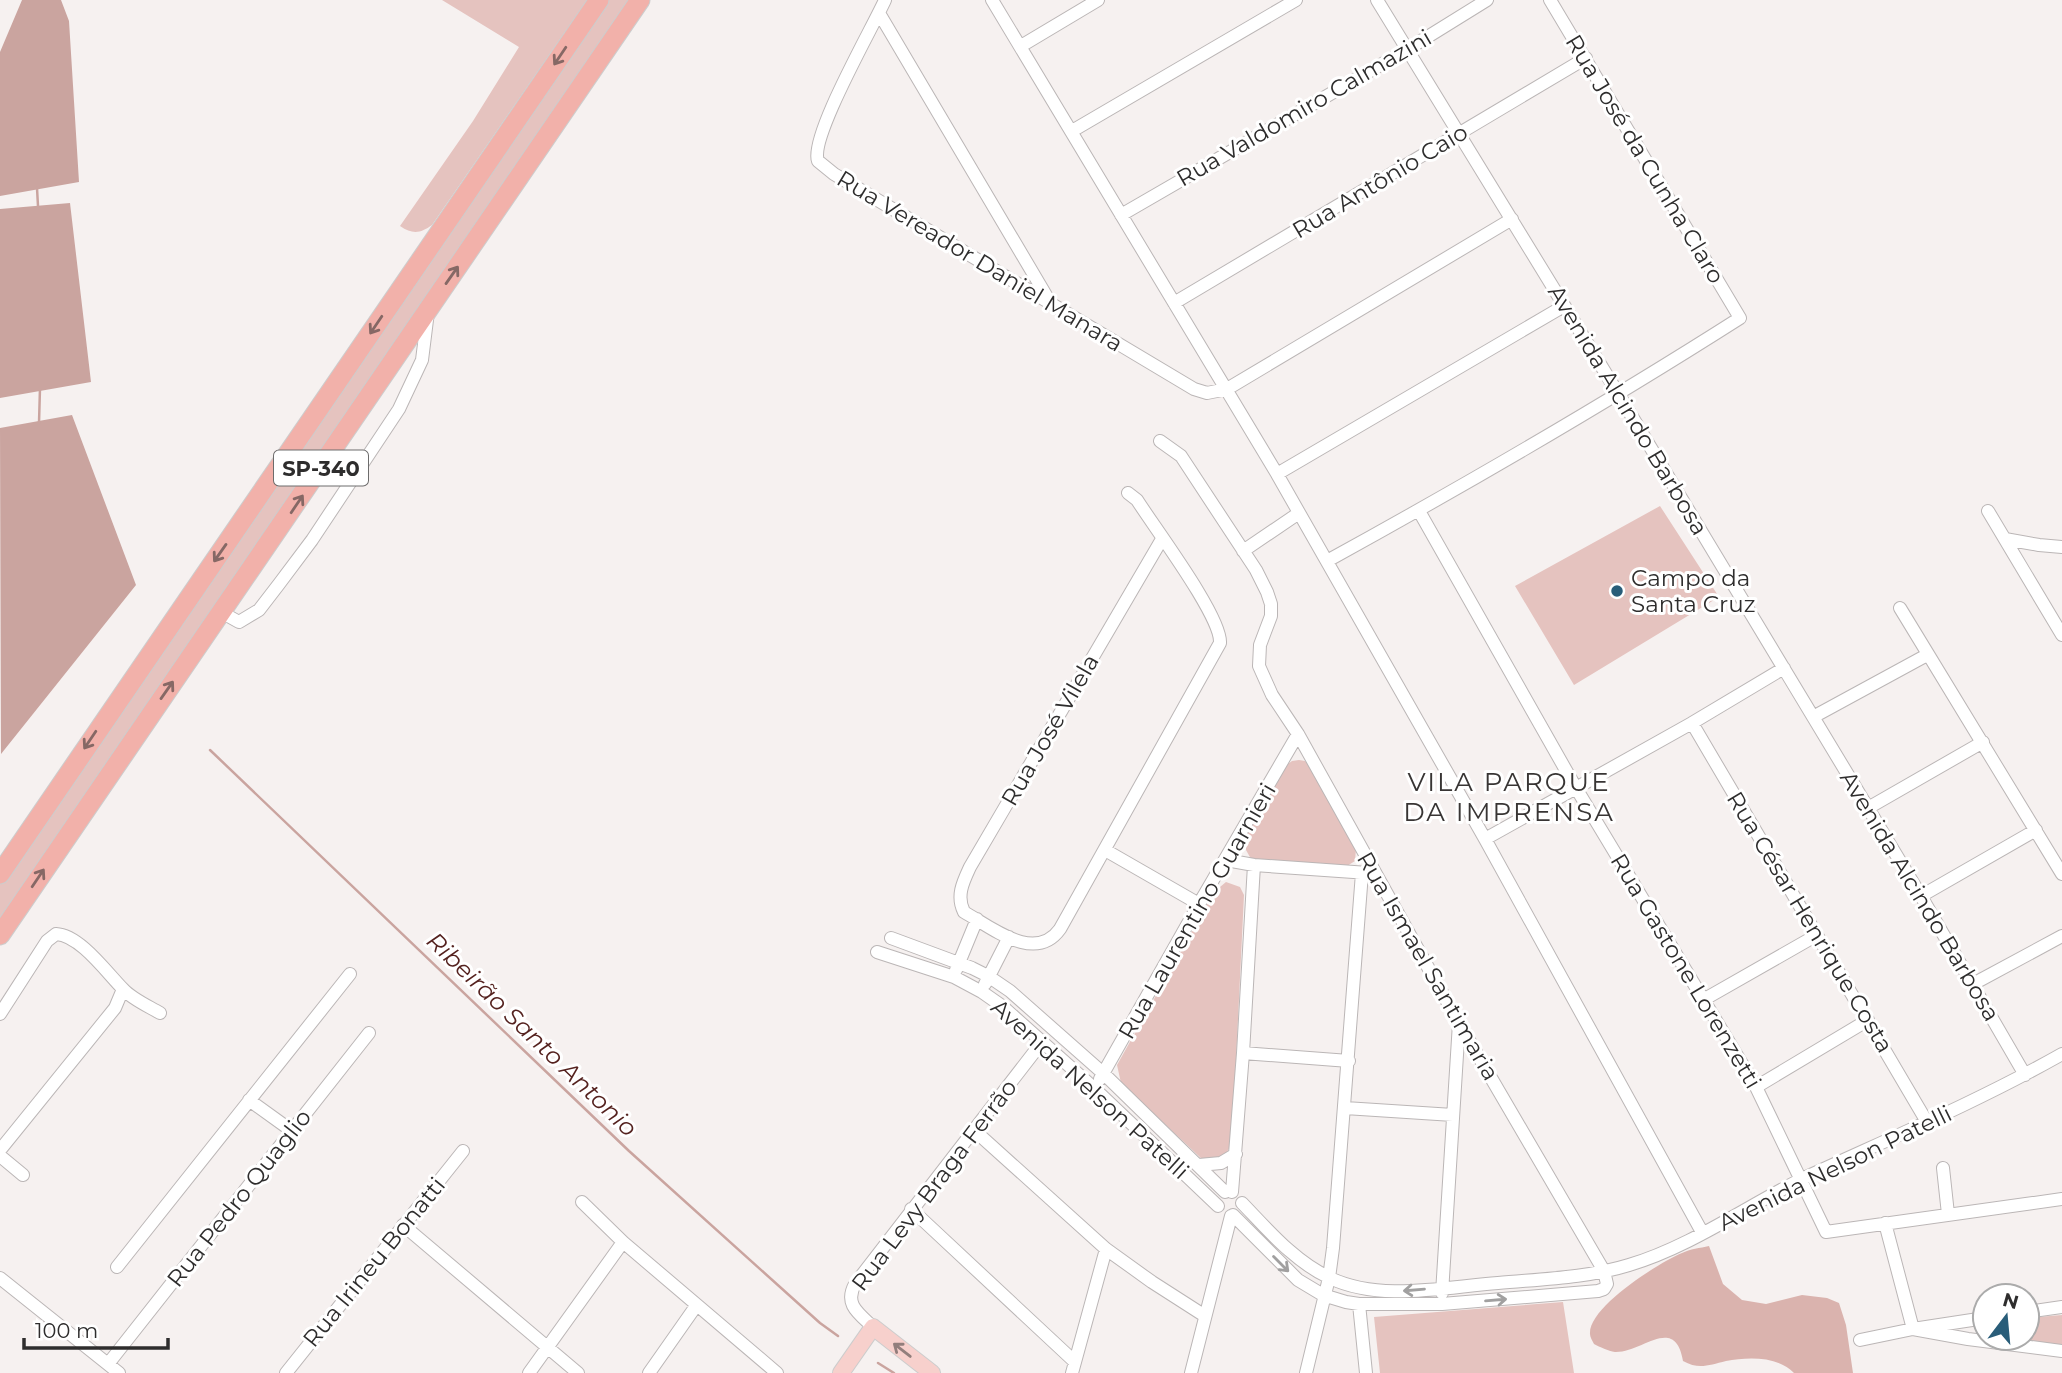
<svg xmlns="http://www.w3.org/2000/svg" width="2062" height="1373" font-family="Montserrat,sans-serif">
  <rect width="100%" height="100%" fill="#f6f1f0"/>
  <path fill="#e5c3bf" d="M442,0h145l-155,225c-11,8 -19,10 -32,1l73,-105 46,-74z
    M605,0h28l-633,925v-41z
    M1660,506l59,91 -145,88 -59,-99z
    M1299,760l6,1 5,5 46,83 -1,12 -8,5 -96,-7 -5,-9 -1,-12 40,-72 7,-5z
    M1226,882l14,5 4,8 -12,248 -10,18 -19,-1 -82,-77 -4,-18 97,-173z
    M1563,1302l11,71h-194l-6,-56z
    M2062,1315v30l-57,-7h22v-20z"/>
  <path fill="#dab3ae" d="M1709,1246l14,38 19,16 24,4 36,-9 25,3 12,5 7,22 7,48h-59c-16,-17 -46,-16 -68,-12 -17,4 -27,9 -43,0 -8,-47 -41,-8 -68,-9 -7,-1 -15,-5 -21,-8 -2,-4 -4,-7 -4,-10 -2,-27 70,-72 92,-81 8,-4 18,-5 27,-7z"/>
  <path fill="#caa49f" d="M22,0h39l8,21 10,161 -79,14v-144z
    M70,203l21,179 -91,16v-189z
    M72,415l64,170 -135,169 -1,-326z"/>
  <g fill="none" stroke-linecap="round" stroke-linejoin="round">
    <path stroke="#caa49f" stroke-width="2.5" d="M37,188l1,18
      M39,423l1,-35
      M210,750l419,401 191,172 18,13
      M878,1363l16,10"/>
    <defs>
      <path id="minor" d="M885,0c-12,27 -76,138 -67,161l16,13 360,215 13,4 20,-4 285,-170
        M992,0l285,474 208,365 217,393
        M1377,0l242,395 302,501 104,179
        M879,13l171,289
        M1021,46l77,-46
        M1072,131l224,-131
        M1121,215l287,-166 79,-49
        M1174,303l412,-245
        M1160,441l21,15 75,114 11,22 4,12v12l-11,29 -1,21 13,29 26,39 161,289 145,248 3,13 -3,5 -6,2 -156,13h-83l-13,-2 -23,-7 -25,-15 -65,-65
        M1277,474l287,-168
        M1128,493l9,7c17,27 85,117 83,143l-160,286c-25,35 -69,-2 -96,-17 -8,-16 -1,-30 6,-45l192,-328
        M1419,511l157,277 180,299 70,145 236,-33
        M1988,511l74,124
        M2005,539l34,6 23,2
        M1243,551l56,-38
        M1327,561c140,-77 278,-157 413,-243l-190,-318
        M1900,608l162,266
        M221,612l18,10 20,-12 20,-26 33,-44 87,-131 23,-49 6,-48
        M1813,717l114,-62
        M1692,723l235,399
        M1868,808l115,-66
        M1485,839l207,-116 92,-55
        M1105,850l94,54
        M1226,860l28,5 114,8
        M1921,896l115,-66
        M891,938l81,30 16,8 22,15 94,83 121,118
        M877,952l77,25 28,15 20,14 93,83 123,117
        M956,970l21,-51
        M985,984l24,-47
        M1973,984l89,-48
        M1703,1000l114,-65
        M0,1014l47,-73 9,-7c24,1 51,39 67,55 9,10 25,17 37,24
        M1243,1053l106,8
        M1100,1079l99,-175 99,-170
        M1756,1087l112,-67
        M249,1100l43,31
        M1345,1108l108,7
        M975,1131l131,118 46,33 53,34
        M0,1150l115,-142 8,-19
        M0,1156l23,19
        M1199,1165l22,-2 15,-9
        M1943,1168l5,46
        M1232,1192l11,-139 11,-188
        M1242,1203c26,27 53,59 88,75 51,24 114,9 168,5 43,-4 89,-5 131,-18 61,-18 118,-59 175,-87 87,-40 175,-77 258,-124
        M911,1209l164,153
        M1885,1223l28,106 72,-11
        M403,1225l175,148
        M623,1242l154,131
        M117,1267l233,-293
        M0,1278l119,95
        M1442,1293l17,-270
        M1359,1304l7,69
        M2027,1312l35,-5
        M873,1327c-15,-14 -29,-23 -18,-43l187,-242
        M1860,1340l53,-11 55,10 94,12
        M108,1364l261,-331
        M286,1373l177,-222
        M529,1373l94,-131 -41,-40
        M649,1373l47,-67
        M1072,1373l34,-124
        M1191,1373l40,-157
        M1306,1373l23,-95 4,-30 29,-375"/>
      <path id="major" d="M841,1373l32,-46 59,46"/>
      <path id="highway" d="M0,874l599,-874
        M0,935l640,-935"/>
    </defs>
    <use href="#minor" stroke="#bbb6b6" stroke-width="14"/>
    <use href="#major" stroke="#cdcdcd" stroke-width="18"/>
    <use href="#highway" stroke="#cdcdcd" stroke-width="21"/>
    <use href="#minor" stroke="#fff" stroke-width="12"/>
    <use href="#major" stroke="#f7d0cc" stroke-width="16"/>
    <use href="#highway" stroke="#f2b1aa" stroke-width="19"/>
  </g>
  <defs><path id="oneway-shaft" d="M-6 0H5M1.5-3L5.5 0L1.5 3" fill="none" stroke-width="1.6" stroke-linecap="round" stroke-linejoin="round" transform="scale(1.75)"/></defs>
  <g stroke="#866865">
    <use href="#oneway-shaft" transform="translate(560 56) rotate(124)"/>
    <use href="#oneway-shaft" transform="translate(452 275) rotate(-55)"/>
    <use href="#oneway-shaft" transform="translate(376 325) rotate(124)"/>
    <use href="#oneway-shaft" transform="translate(297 504) rotate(-56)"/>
    <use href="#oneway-shaft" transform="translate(220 553) rotate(125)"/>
    <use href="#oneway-shaft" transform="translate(167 690) rotate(-55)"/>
    <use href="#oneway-shaft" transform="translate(90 740) rotate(124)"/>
    <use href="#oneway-shaft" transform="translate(38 878) rotate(-56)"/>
  </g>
  <g stroke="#a1a0a0">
    <use href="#oneway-shaft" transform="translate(1281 1264) rotate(45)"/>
    <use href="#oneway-shaft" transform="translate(1414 1290) rotate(175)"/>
    <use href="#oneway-shaft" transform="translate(1496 1300) rotate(-5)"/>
  </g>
  <use stroke="#927e7c" href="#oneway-shaft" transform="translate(902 1350) rotate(-142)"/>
  <circle fill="#295d79" stroke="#fff" stroke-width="2.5" cx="1617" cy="591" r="7"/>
  <g text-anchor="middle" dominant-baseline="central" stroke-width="6" stroke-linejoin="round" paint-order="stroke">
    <rect fill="#fff" stroke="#6d6c6c" stroke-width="2" x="274" y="450.5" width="94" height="35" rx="5"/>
    <g font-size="21" font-weight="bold" fill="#2e2d2d">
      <text x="321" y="468">SP-340</text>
    </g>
    <g font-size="23" fill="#2e2d2d" stroke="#fff">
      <text transform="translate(1304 108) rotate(-30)">Rua Valdomiro Calmazini</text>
      <text transform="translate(1645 159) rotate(59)">Rua José da Cunha Claro</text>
      <text transform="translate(1380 181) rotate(-31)">Rua Antônio Caio</text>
      <text transform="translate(980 261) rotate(31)">Rua Vereador Daniel Manara</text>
      <text transform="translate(1628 410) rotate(59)">Avenida Alcindo Barbosa</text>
      <text transform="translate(1050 730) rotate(-60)">Rua José Vilela</text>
      <text transform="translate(1920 896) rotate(59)">Avenida Alcindo Barbosa</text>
      <text transform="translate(1197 911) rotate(-60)">Rua Laurentino Guarnieri</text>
      <text transform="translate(1810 922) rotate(59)">Rua César Henrique Costa</text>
      <text transform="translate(1428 966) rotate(60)">Rua Ismael Santimaria</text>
      <text transform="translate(1686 971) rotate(59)">Rua Gastone Lorenzetti</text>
      <text transform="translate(1090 1089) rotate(42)">Avenida Nelson Patelli</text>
      <text transform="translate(1835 1168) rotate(-26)">Avenida Nelson Patelli</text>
      <text transform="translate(934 1185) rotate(-53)">Rua Levy Braga Ferrão</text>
      <text transform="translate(239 1198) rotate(-52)">Rua Pedro Quaglio</text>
      <text transform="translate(374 1262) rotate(-51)">Rua Irineu Bonatti</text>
    </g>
    <g font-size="23" fill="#2e2d2d" stroke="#fff" text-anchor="start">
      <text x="1631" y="578">Campo da<tspan x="1631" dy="26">Santa Cruz</tspan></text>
    </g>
    <g font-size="24" font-style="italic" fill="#55221f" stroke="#fff">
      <text transform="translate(532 1034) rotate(44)">Ribeirão Santo Antonio</text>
    </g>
    <g font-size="26" letter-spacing="2" fill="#383534" stroke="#fff">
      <text x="1509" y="782">VILA PARQUE<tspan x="1509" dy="30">DA IMPRENSA</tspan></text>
    </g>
  </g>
  <g transform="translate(2006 1317) rotate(16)"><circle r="33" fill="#ffffff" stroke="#ababab" stroke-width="2"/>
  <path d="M0-5L12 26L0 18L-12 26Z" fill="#295d79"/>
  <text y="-10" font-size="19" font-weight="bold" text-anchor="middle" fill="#2e2d2d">N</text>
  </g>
  <path d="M24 1338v10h144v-10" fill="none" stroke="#2e2d2d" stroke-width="3.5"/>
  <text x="35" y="1338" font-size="21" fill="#2e2d2d" stroke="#ffffff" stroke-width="5" paint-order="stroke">100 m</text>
</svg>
